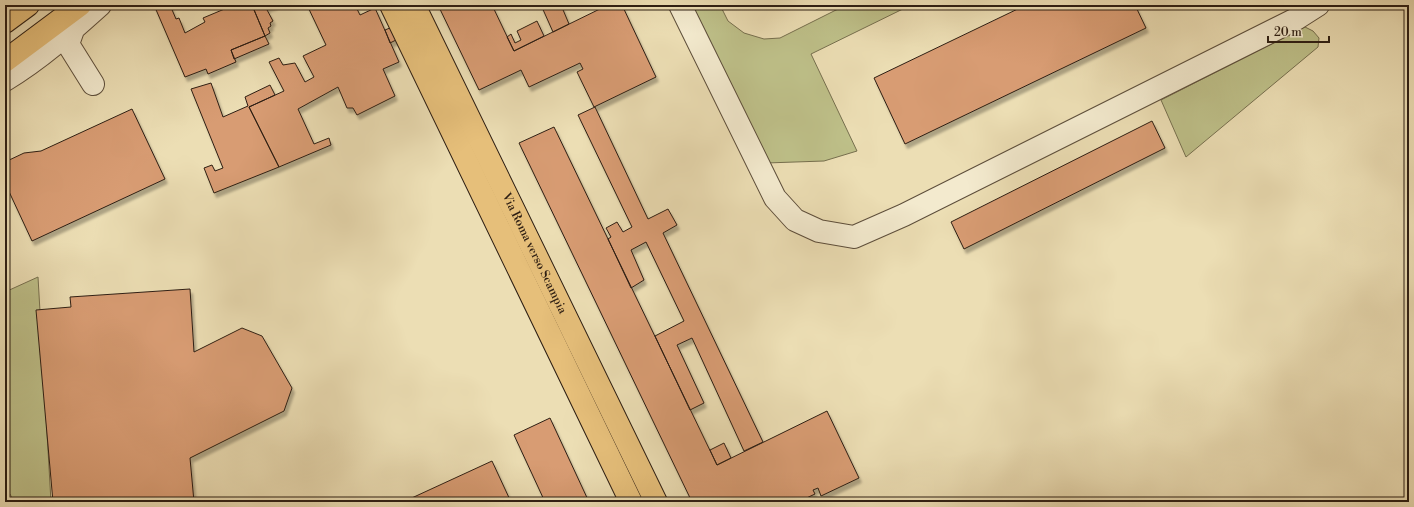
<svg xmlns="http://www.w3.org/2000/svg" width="1414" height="507" font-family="'Libre Bodoni',serif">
  <defs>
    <filter id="shadow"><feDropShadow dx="2.5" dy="4.5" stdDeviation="1" flood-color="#0004"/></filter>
  </defs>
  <rect width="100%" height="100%" fill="#ecdeb4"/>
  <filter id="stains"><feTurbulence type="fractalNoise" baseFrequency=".005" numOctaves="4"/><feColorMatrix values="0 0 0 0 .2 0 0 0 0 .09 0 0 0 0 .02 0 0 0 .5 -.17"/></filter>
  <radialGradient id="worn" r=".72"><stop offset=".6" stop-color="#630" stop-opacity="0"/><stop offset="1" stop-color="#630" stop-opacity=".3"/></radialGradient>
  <path fill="#bec089" stroke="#766f4e" d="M687,5h33l8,16 16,12 20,6 16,-1 66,-33h65l-100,49 46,97 -33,10 -58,2z
    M1305,27l8,4 6,7 -1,9 -132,110 -25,-57z
    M38,277l13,225h-37l-4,-8 -5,2v-204z"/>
  <path fill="#d89c73" stroke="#2d1e13" filter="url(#shadow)" d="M154,5h16l6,14 3,-1 6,15 20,-11 -2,-4 31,-13h18l13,31 -34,14 5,12 -28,12 -2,-5 -21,8z
    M252,5h23l-9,3 7,13 -3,2 1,3 -3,2 2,5 -5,3z
    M307,5h48l5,10 15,-7 24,54 -16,7 12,27 -38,19 -4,-7h-6l-9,-21 -40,22 16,35 15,-6 2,7 -52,22 -30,-60 35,-16 -15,-29 10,-4 4,7 12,-2 10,19 9,-5 -11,-21 23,-11z
    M438,5h54l22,46 94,-46h14l34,72 -62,30 -17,-35 6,-3 -3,-6 -51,24 -8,-17 -42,20z
    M541,5h20l8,19 -16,8z
    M1026,5h109l11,23 -241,116 -31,-66z
    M537,21l7,15 -30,15 -7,-14 4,-3 4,9 6,-3 -4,-9z
    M397,25l5,12 -12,6 -5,-13z
    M265,36l4,8 -35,15 -3,-9z
    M211,83l12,34 25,-11 -3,-9 25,-12 5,10 -26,12 30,60 -65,26 -10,-25 8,-3 3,6 8,-3 -32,-79z
    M595,107l53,112 20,-10 9,16 -14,8 100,209 -19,9 -52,-113 -15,7 27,58 -14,7 -35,-74 29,-15 -38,-79 -15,8 13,30 -13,8 -23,-49 3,-2 -5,-9 11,-6 6,10 9,-5 -54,-112z
    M132,109l33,70 -133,62 -27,-58v-21l19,-9 17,-2z
    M1152,121l13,27 -201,101 -13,-27z
    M554,127l163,338 110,-54 32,67 -38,18 -3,-8 -5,2 2,4 -17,8h-106l-173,-359z
    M190,289l4,63 48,-24 20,8 30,52 -8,23 -94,47 4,44h-141l-17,-192 35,-3 -1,-10z
    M550,418l39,84h-44l-31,-67z
    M724,443l7,15 -14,7 -7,-15z
    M492,461l19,41h-108z"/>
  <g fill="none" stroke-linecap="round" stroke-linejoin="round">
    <defs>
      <path id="minor" d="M680,5l95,193 20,22 24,11 35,6 50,-22 392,-196 22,-14
        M73,30l-5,14 25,40
        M5,80c35,-21 65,-48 95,-75"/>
      <g id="major">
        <path d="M391,5l240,497"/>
        <path id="s1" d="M414,5l242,497"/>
        <path d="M5,22l23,-17"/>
        <path d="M5,61l75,-56"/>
      </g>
    </defs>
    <use href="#minor" stroke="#5d4e3b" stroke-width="24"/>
    <use href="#major" stroke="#2d1e13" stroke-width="24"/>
    <use href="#minor" stroke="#f3eace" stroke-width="22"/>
    <use href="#major" stroke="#e6bf7a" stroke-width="22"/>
  </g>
  <g text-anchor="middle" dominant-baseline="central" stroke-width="4" stroke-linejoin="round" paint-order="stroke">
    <g font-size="12" fill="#2d1e13" stroke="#f3eace">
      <text stroke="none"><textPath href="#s1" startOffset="276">Via Roma verso Scampia</textPath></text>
    </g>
  </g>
  <rect width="1414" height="507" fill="none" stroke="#ecdeb4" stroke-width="20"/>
  <rect x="6" y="6" width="1402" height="495" fill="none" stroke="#2d1e13" stroke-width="2"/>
  <rect x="10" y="10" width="1394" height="487" fill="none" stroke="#2d1e13"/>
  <path d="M1268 36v6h61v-6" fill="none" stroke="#2d1e13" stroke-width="2"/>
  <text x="1274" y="36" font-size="12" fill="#2d1e13" stroke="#f3eace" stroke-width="3" paint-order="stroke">20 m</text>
  <rect width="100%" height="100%" filter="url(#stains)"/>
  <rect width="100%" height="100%" fill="url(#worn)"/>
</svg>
